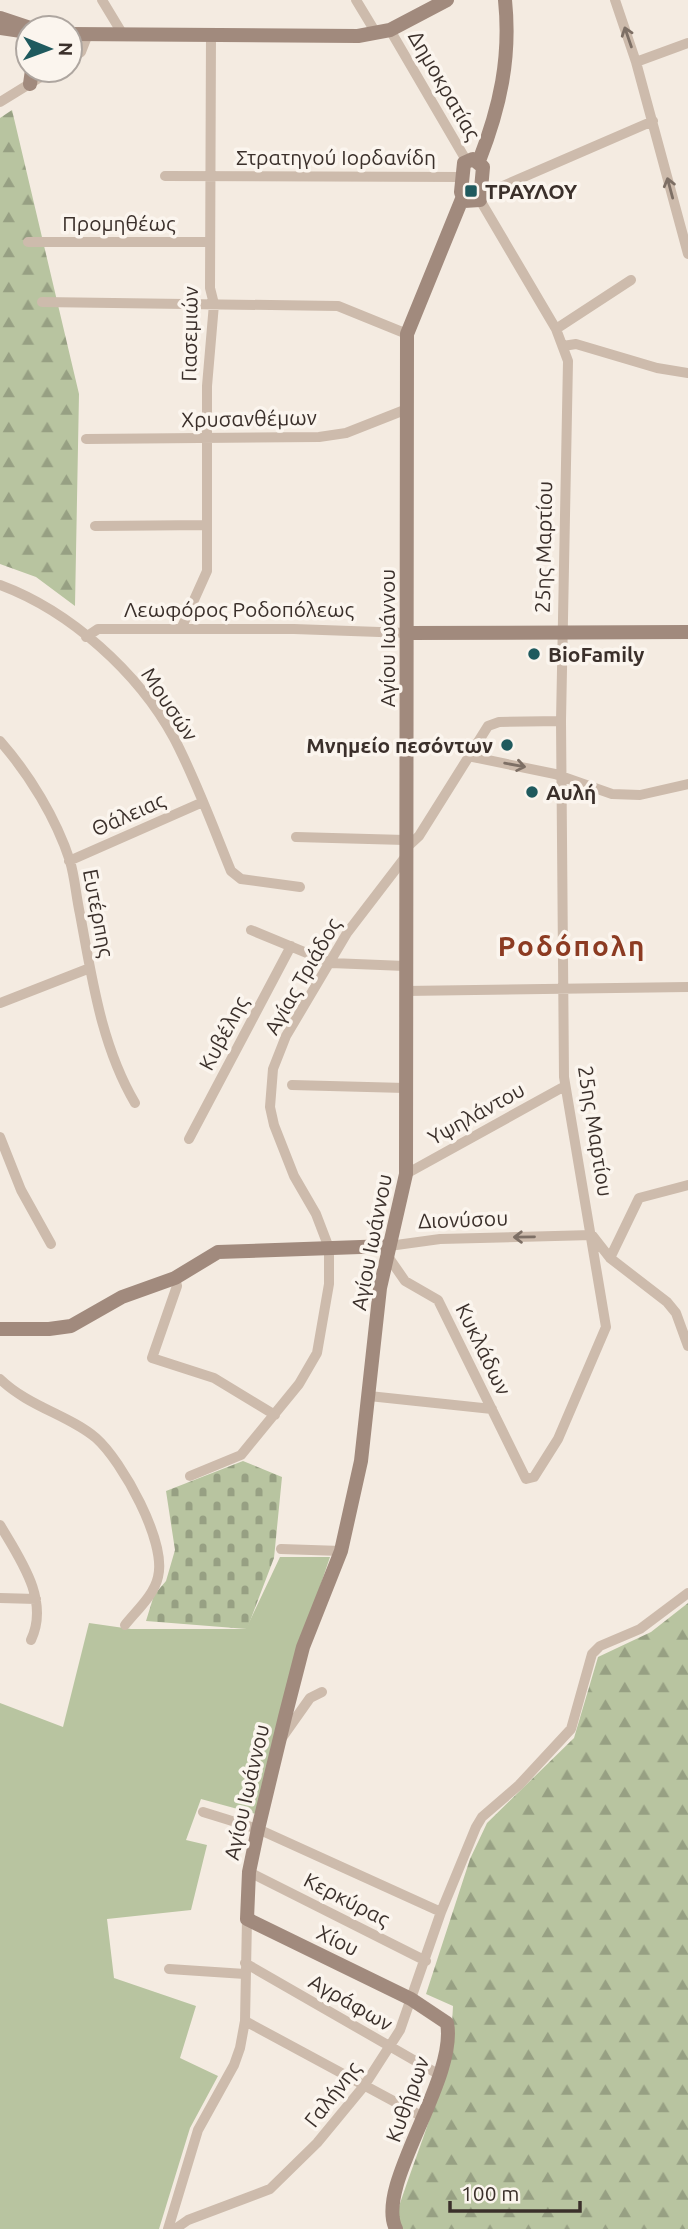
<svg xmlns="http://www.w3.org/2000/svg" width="688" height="2229" font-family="Ubuntu,sans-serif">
  <defs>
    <pattern id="forest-firs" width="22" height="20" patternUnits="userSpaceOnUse" patternTransform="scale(1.75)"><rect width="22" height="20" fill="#b8c4a0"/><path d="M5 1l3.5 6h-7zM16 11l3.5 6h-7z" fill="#97a083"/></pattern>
    <pattern id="cemetery-stones" width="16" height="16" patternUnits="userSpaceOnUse" patternTransform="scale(1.75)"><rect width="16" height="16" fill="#b8c4a0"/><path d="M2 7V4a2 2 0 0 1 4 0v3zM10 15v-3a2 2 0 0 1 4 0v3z" fill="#97a083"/></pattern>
  </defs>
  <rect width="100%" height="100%" fill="#f4ebe1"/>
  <path fill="#b8c4a0" d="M280,1557h50l-29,86 -45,171 -55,-15 -15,41 21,5 -16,65 -84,9 7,59 82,28 -16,52 38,18 -28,52 -31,101h-159v-526l63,24 26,-104 42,6h115z"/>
  <path fill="url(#forest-firs)" d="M12,110l67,284 -4,212 -39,-29 -36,-13v-446z
    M688,1603v626h-296c21,-72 59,-147 61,-223l-27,-12 44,-135 17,-36 87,-85 24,-81 53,-25z"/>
  <path fill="url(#cemetery-stones)" d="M243,1461l39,16 -8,81 -27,71 -101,-8 8,-26 12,-14 9,-31 -9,-59z"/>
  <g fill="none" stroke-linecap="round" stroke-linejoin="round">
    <path stroke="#cdbbac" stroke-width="10" d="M102,0l20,33
      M356,0l20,33
      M615,0l21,62 52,192
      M390,30l76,130
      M70,59l11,-7 7,-18
      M636,62l52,-19
      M0,102l52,-32
      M165,176l297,1
      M482,195l171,-74
      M28,242h182
      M42,302l296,4 69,28
      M556,329l75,-49
      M563,346l13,-2 81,24 31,5
      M86,439l233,-2 27,-4 61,-24
      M95,526l112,-1
      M0,585c70,26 138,87 174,153 22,42 39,89 57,133l10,8 59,8
      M181,629l26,-58v-185l7,-82 -4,-16 1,-255
      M86,637l12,-8h196l114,4
      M0,741c29,33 56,77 70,120 5,17 6,35 10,53 12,64 21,131 55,189
      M468,756l87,18 57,20 28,1 48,-11
      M296,837l109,3
      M406,848l13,-12 69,-110 11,-4 62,-1
      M69,861l134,-59
      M251,930l80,33 74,3
      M405,991l283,-4
      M0,1003l90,-35
      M292,1085l113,3
      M0,1137l21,53 30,54
      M189,1139l102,-193
      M406,1174l159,-88
      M389,1246l51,-7 152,-4 18,23 57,44 9,11 12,33
      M387,1255l18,26 33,19 88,179 8,-2 24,-38 48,-112 -42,-250 -3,-356 7,-360 -12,-32 -76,-129
      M610,1258l29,-60 49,-13
      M175,1278l2,8 -25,72 62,20 61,37
      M0,1379c29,28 69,36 96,59 26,23 71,104 62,139 -4,18 -21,33 -33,48
      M369,1396l123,13
      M190,1476l51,-21 58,-71 18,-31 12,-69v-36l-13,-34 -22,-38 -20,-51 -4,-18 3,-38 13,-33 61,-103 59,-77
      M0,1525c20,34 50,75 31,115
      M281,1549l60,2
      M0,1598l36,1
      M281,1739l29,-41 12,-6
      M203,1812l55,17 183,83
      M249,1872l177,89
      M245,1963l193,111
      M169,1969l76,5
      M245,2021l178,96
      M168,2229l30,-99 36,-65 6,-17 5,-27 2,-102
      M175,2229l13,-9 82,-31 47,-46 47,-57 36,-56 41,-118 35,-85 6,-10 37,-32 52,-56 21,-75 8,-8 40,-17 48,-36"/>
    <path stroke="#a18a7d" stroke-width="14" d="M0,18l30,10
      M0,28l28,4
      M70,34l288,2 32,-6 57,-30
      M30,84l2,-14
      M473,159l10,8 -3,33 -16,1 -3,-9 3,-29z
      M479,161c21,-54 32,-103 26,-161
      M408,633l280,-1
      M0,1329h49l22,-3 51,-29 53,-19 43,-26 171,-6
      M396,2229c-22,-43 62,-150 51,-206l-36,-24 -164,-80 2,-47 9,-43 27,-112 18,-70 38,-96 20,-90 19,-173 26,-114 1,-840 55,-135"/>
  </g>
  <defs><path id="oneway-shaft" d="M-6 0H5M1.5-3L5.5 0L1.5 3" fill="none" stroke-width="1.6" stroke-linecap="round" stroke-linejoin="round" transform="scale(1.75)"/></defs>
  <g stroke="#7d6f65">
    <use href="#oneway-shaft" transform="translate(628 37) rotate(-109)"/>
    <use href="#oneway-shaft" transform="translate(670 188) rotate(-105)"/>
    <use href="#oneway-shaft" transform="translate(515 765) rotate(10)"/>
    <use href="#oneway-shaft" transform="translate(524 1237) rotate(179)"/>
  </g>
  <g fill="#1f5a5e" stroke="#fbf5ee" stroke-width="2.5">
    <rect x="464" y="184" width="14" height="14" rx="3.5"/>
    <circle cx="534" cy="654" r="7"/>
    <circle cx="507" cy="745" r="7"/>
    <circle cx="532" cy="792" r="7"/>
  </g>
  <g text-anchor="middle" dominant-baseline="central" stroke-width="7" stroke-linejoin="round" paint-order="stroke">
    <g font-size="21" fill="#3b302b" stroke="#fbf5ee">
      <text transform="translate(445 85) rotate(60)">Δημοκρατίας</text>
      <text x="336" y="157">Στρατηγού Ιορδανίδη</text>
      <text x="119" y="223">Προμηθέως</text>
      <text transform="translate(189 334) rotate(-89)">Γιασεμιών</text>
      <text transform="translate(249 418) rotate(-1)">Χρυσανθέμων</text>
      <text transform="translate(543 547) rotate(-89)">25ης Μαρτίου</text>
      <text x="239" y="609">Λεωφόρος Ροδοπόλεως</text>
      <text transform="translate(387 638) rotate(-90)">Αγίου Ιωάννου</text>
      <text transform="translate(170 704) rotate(56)">Μουσών</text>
      <text transform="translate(128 814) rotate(-24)">Θάλειας</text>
      <text transform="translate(99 913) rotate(79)">Ευτέρπης</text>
      <text transform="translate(302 976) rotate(-60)">Αγίας Τριάδος</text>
      <text transform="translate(223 1033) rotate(-62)">Κυβέλης</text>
      <text transform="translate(476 1113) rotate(-29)">Υψηλάντου</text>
      <text transform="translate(596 1131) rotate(81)">25ης Μαρτίου</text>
      <text transform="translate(463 1219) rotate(-2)">Διονύσου</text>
      <text transform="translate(371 1242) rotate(-79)">Αγίου Ιωάννου</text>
      <text transform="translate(484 1349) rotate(64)">Κυκλάδων</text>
      <text transform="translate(246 1792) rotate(-77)">Αγίου Ιωάννου</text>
      <text transform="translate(347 1899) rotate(27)">Κερκύρας</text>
      <text transform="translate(338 1940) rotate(26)">Χίου</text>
      <text transform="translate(351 2002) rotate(30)">Αγράφων</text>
      <text transform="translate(332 2094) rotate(-52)">Γαλήνης</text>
      <text transform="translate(407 2099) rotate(-70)">Κυθήρων</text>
    </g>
    <g font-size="21" font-weight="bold" fill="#3b302b" stroke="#fbf5ee" text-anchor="start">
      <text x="485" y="191">ΤΡΑΥΛΟΥ</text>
      <text x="548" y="654">BioFamily</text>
      <text x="493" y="745" text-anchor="end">Μνημείο πεσόντων</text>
      <text x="546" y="792">Αυλή</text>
    </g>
    <g font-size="28" font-weight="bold" letter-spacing="2" fill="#8c3b22" stroke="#fbf5ee">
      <text x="572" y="945">Ροδόπολη</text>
    </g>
  </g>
  <g transform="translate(49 49) rotate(91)"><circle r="33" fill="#fbf5ee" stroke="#aea6a0" stroke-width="2"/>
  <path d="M0-5L12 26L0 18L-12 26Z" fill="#1f5a5e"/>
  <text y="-10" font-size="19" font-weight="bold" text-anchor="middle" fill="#3b302b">N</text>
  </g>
  <path d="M450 2201v10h130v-10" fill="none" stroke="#3b302b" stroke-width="3.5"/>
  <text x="461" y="2201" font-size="21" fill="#3b302b" stroke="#fbf5ee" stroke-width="5" paint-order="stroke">100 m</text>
</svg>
